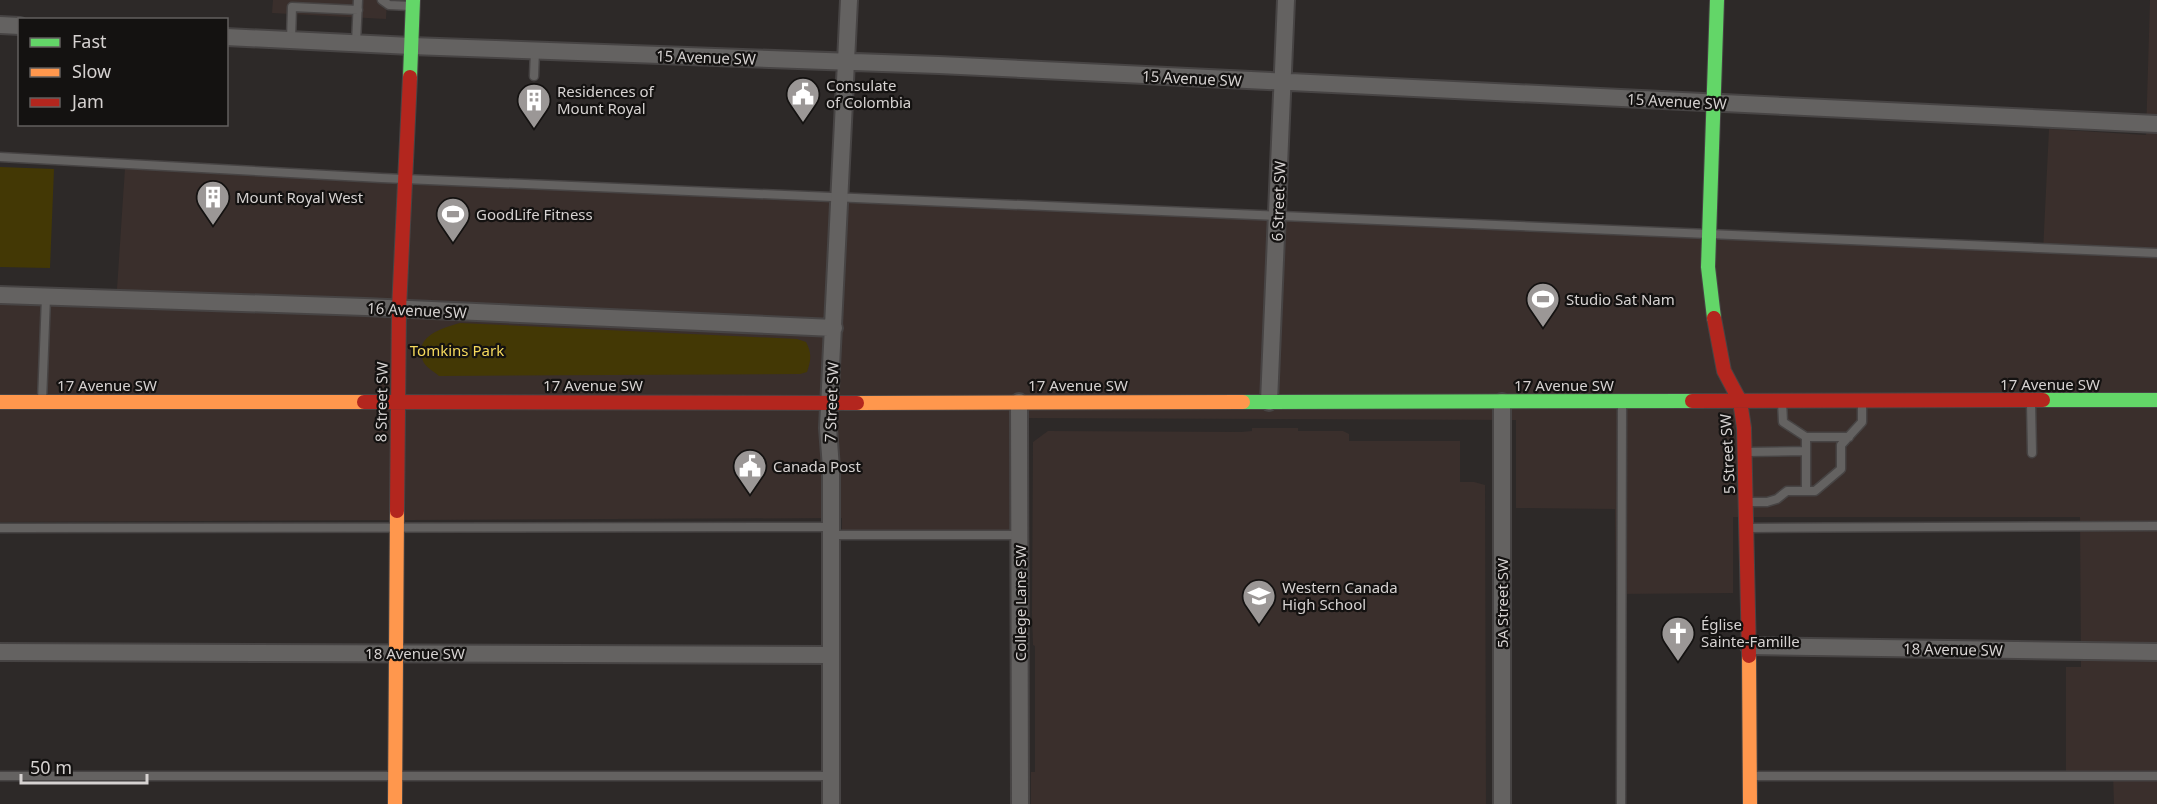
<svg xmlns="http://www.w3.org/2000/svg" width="2157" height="804" font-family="'Noto Sans',sans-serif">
  <rect width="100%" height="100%" fill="#2d2928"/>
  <path fill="#3a2f2c" d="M273,0h114l-1,19 -114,-6z
    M2150,0h7v804h-43l-1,-30 -47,-1v-106h15l-1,-150h-347v76l-117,1 -1,-85 -99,-1v-88l-507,-2 1,115 -168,-2v-13l-842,4v-224l116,6 9,-136 1918,84 6,-123 97,6z
    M1252,428h46v3h45l6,3v7h111v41h14l11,3 1,319h-455v-32h4v-126l-2,-1 -1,-31 1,-172 15,-11 193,1 11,-1z"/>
  <path fill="#433805" d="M0,167l54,2 -4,99 -50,-1z
    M460,323l337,16 9,3c6,11 5,18 1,30l-7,2 -361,2c-4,-4 -12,-8 -15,-13 -13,-26 18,-35 36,-40z"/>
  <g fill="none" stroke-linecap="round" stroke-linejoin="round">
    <defs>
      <path id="lane" d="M382,0l7,5 21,1
        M291,40l1,-33 66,3
        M356,43l2,-43
        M534,76l1,-26
        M0,157l381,21 1776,75
        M42,401l4,-104
        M1782,402l1,20 23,15
        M2031,403l1,50
        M1746,452l60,-1
        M1806,491v-54h43
        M1749,502h18l10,-3 10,-8h28l26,-22v-24l21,-23v-18
        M0,528l830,-1
        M1749,528l408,-2
        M831,535h189
        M0,776h831
        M1753,776h404
        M1621,804l1,-402"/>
      <path id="street" d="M0,25l20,1
        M226,37l185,9 528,19 1218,59
        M0,295l365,12 469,21
        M1019,402l1,402
        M1269,402l17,-402
        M1502,402v402
        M1749,646l408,6
        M0,652l830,3
        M831,804v-336l-3,-40 21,-428"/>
      <path id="fast" d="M410,77l3,-77
        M1714,318l-6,-51 9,-267
        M2043,400h114
        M1243,402l449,-1"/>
      <path id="slow" d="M0,402h364
        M857,403l386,-1
        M1749,656l1,148
        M395,804l2,-293"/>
      <path id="jam" d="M1714,318l10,53 16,30 4,27 5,228
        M1692,401l351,-1
        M364,402l493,1
        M397,511l2,-202 11,-232"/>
    </defs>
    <use href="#lane" stroke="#474444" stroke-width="11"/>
    <use href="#street" stroke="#474444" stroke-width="20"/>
    <use href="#fast" stroke="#474444" stroke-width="16"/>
    <use href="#slow" stroke="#474444" stroke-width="16"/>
    <use href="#jam" stroke="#474444" stroke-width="16"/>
    <use href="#lane" stroke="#646261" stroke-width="8"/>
    <use href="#street" stroke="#646261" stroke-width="16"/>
    <use href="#fast" stroke="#63d668" stroke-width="14"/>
    <use href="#slow" stroke="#ff974d" stroke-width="14"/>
    <use href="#jam" stroke="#b3261e" stroke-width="14"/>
  </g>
  <defs>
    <symbol id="civic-pin" viewBox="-11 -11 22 30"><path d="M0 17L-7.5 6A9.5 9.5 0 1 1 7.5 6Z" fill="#9b9796" stroke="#141211"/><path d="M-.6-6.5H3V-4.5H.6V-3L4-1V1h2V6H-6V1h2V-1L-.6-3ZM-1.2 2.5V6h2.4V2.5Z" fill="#fff"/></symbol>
    <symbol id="building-pin" viewBox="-11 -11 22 30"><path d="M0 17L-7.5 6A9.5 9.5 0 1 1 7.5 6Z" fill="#9b9796" stroke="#141211"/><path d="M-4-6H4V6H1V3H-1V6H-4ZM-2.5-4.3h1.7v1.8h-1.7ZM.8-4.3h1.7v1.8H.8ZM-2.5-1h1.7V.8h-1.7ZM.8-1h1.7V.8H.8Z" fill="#fff"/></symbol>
    <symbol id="stadium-pin" viewBox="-11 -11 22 30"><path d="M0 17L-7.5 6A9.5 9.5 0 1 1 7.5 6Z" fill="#9b9796" stroke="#141211"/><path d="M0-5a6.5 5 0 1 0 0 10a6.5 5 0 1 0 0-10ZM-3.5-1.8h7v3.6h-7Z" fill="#fff"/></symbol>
    <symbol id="school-pin" viewBox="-11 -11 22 30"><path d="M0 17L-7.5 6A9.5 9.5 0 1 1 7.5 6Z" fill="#9b9796" stroke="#141211"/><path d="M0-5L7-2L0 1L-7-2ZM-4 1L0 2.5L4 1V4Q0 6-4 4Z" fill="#fff"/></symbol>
    <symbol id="church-pin" viewBox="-11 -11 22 30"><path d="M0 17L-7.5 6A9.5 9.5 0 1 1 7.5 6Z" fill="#9b9796" stroke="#141211"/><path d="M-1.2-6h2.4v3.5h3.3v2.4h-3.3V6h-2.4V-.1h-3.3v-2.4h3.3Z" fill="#fff"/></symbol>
  </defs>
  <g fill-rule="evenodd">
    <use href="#civic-pin" x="784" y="75" width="38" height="52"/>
    <use href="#building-pin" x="515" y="81" width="38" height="52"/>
    <use href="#building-pin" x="194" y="178" width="38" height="52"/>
    <use href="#stadium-pin" x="434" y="195" width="38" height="52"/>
    <use href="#stadium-pin" x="1524" y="280" width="38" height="52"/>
    <use href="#civic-pin" x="731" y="447" width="38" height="52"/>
    <use href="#school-pin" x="1240" y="577" width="38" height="52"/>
    <use href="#church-pin" x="1659" y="614" width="38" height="52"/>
  </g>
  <g text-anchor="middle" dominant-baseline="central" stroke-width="4.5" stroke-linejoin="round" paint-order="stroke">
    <g font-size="15" fill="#d6d2d1" stroke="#141211">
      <text transform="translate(706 57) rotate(2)">15 Avenue SW</text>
      <text transform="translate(1192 78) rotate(3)">15 Avenue SW</text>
      <text transform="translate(1677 101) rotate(3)">15 Avenue SW</text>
      <text transform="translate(1278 201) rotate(-88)">6 Street SW</text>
      <text transform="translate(417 310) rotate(3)">16 Avenue SW</text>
      <text x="2050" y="384">17 Avenue SW</text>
      <text x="107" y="385">17 Avenue SW</text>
      <text x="593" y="385">17 Avenue SW</text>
      <text x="1078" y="385">17 Avenue SW</text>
      <text x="1564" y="385">17 Avenue SW</text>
      <text transform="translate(381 402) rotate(-89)">8 Street SW</text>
      <text transform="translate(831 402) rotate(-88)">7 Street SW</text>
      <text transform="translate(1727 454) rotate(-93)">5 Street SW</text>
      <text transform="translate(1020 603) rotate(-90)">College Lane SW</text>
      <text transform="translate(1502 603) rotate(-90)">5A Street SW</text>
      <text transform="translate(1953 649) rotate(1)">18 Avenue SW</text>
      <text x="415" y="653">18 Avenue SW</text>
    </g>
    <g font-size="15" fill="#d6d2d1" stroke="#141211" text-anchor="start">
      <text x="826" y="85">Consulate<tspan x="826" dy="17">of Colombia</tspan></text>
      <text x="557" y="91">Residences of<tspan x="557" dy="17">Mount Royal</tspan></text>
      <text x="236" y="197">Mount Royal West</text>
      <text x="476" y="214">GoodLife Fitness</text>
      <text x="1566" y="299">Studio Sat Nam</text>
      <text x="773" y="466">Canada Post</text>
      <text x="1282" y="587">Western Canada<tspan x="1282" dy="17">High School</tspan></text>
      <text x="1701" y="624">Église<tspan x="1701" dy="17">Sainte-Famille</tspan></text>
    </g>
    <g font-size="15" fill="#f5d95c" stroke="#141211">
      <text x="457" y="350">Tomkins Park</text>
    </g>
  </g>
  <rect x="18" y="18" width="210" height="108" fill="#141211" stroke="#625f5e" stroke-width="1.5"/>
  <rect x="30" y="38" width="30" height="9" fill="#63d668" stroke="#625f5e" stroke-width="1.5"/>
  <text x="72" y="48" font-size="18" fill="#d6d2d1">Fast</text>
  <rect x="30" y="68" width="30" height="9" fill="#ff974d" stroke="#625f5e" stroke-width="1.5"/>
  <text x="72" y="78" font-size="18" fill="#d6d2d1">Slow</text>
  <rect x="30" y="98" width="30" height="9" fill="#b3261e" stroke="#625f5e" stroke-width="1.5"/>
  <text x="72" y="108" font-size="18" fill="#d6d2d1">Jam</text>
  <path d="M21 774v9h126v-9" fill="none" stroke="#d6d2d1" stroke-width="3"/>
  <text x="30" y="774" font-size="18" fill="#d6d2d1" stroke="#141211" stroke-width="4.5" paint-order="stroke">50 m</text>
</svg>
